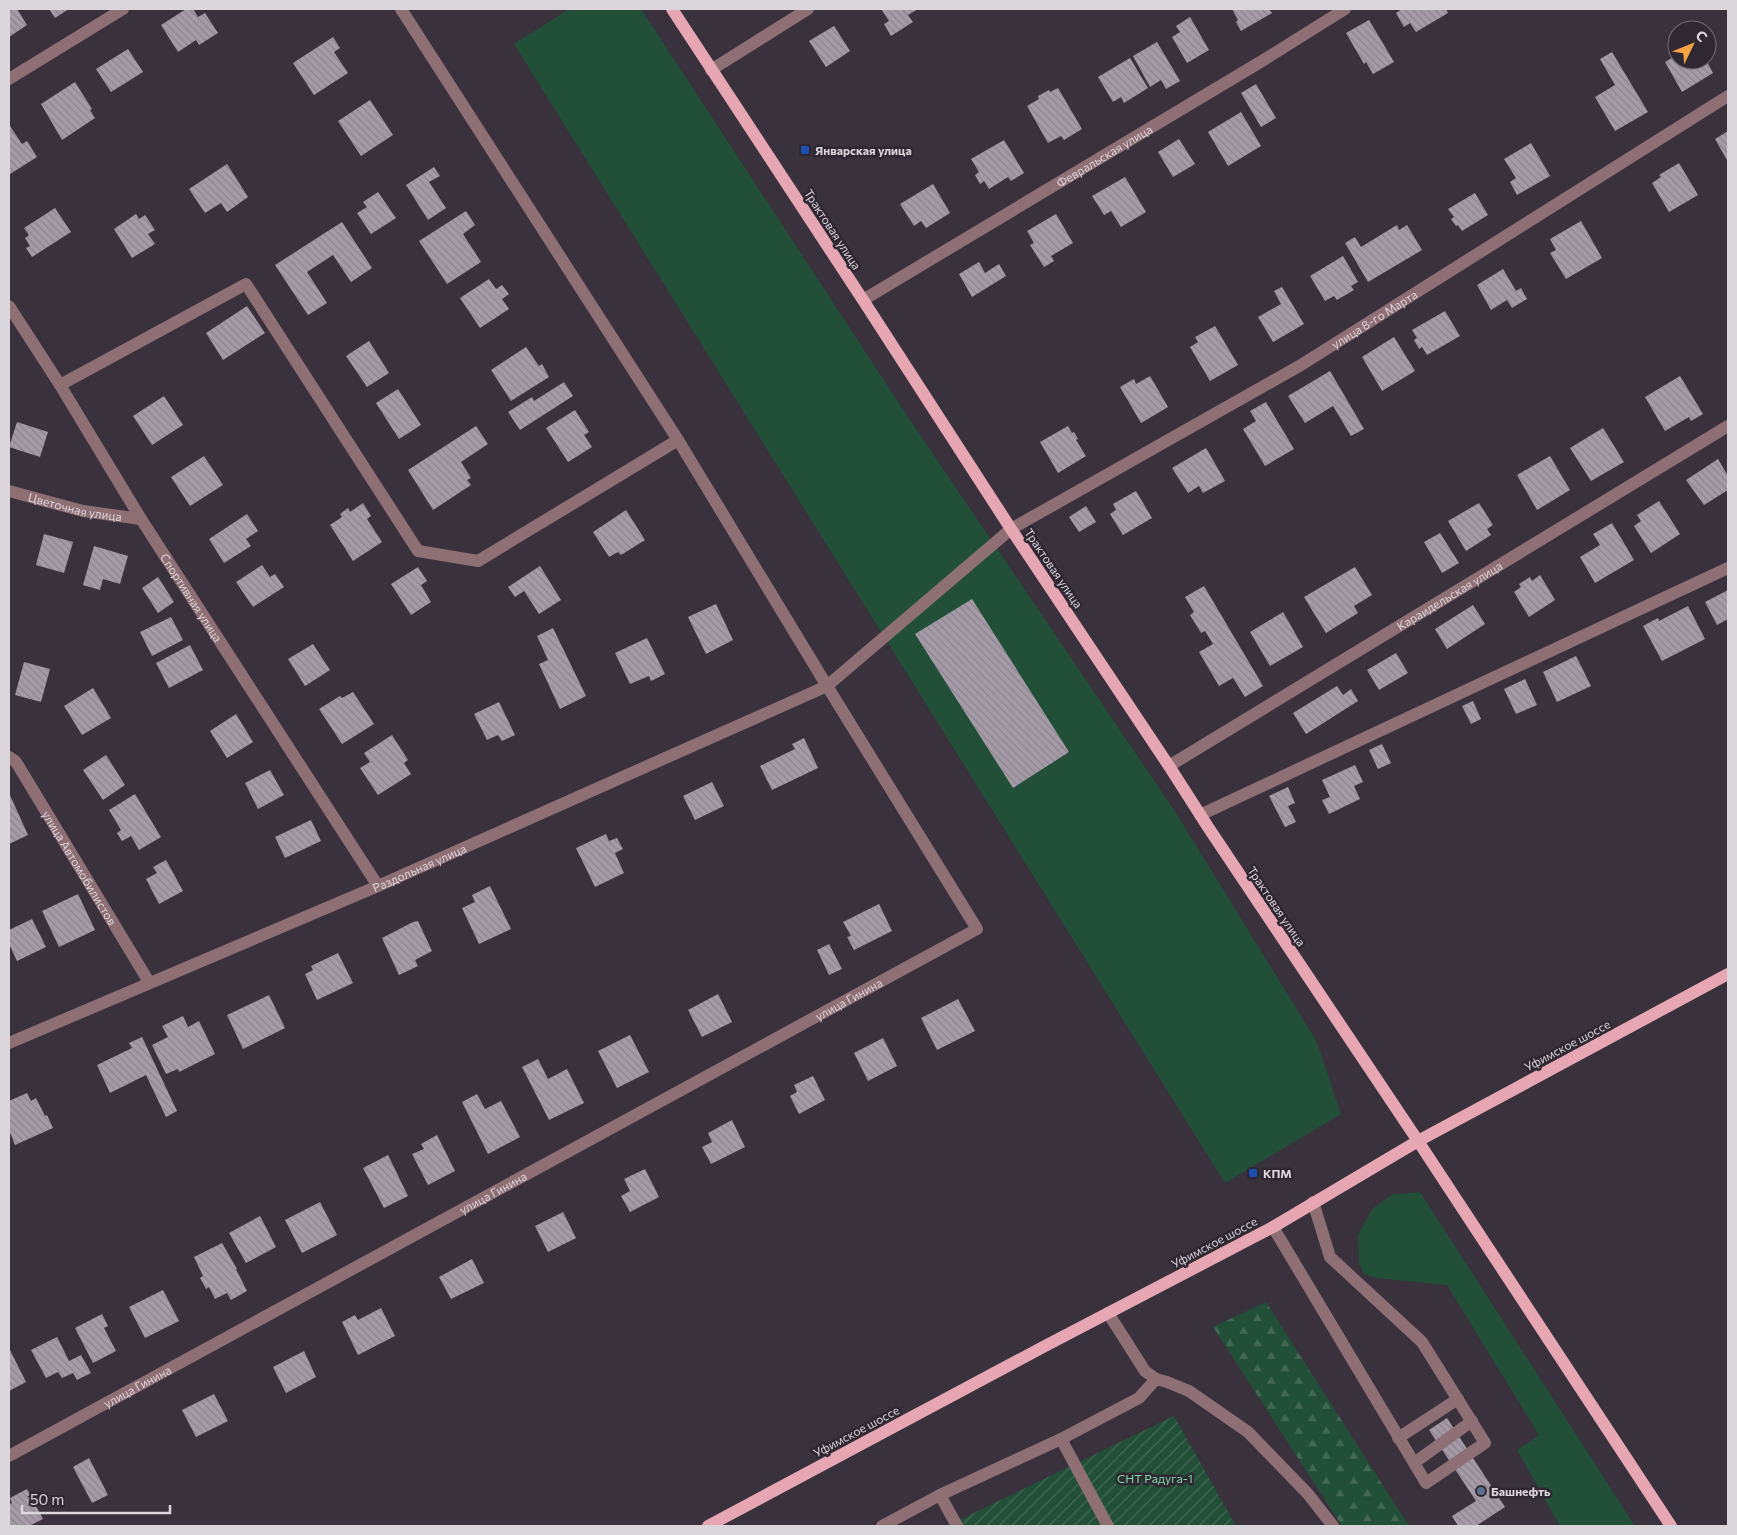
<svg xmlns="http://www.w3.org/2000/svg" width="1737" height="1535" font-family="Commissioner,sans-serif">
  <defs>
    <pattern id="forest-firs" width="22" height="20" patternUnits="userSpaceOnUse" patternTransform="scale(1.25)"><rect width="22" height="20" fill="#224f38"/><path d="M5 1l3.5 6h-7zM16 11l3.5 6h-7z" fill="#426854"/></pattern>
    <pattern id="garden-furrows" width="10" height="10" patternUnits="userSpaceOnUse" patternTransform="scale(1.25)"><rect width="10" height="10" fill="#224f38"/><path d="M-1 1l2-2M0 10L10 0M9 11l2-2" fill="none" stroke="#426854"/></pattern>
    <pattern id="building-back-hatch" width="6" height="6" patternUnits="userSpaceOnUse" patternTransform="scale(1.25)"><rect width="6" height="6" fill="#a59ba7"/><path d="M-1 5l2 2M0 0l6 6M5-1l2 2" fill="none" stroke="#8c848e"/></pattern>
  </defs>
  <rect width="100%" height="100%" fill="#39313c"/>
  <path fill="#224f38" d="M569,9h72l269,411 266,393 141,229 24,72 -116,69 -711,-1139z
    M1420,1192l215,334h-75l-43,-76 22,-15 -92,-150 -71,-7 -12,-4 -5,-11 -1,-28 14,-26 19,-14z"/>
  <path fill="url(#forest-firs)" d="M1266,1302l143,224h-67l-129,-199z"/>
  <path fill="url(#garden-furrows)" d="M1174,1416l62,110h-289z"/>
  <path fill="url(#building-back-hatch)" d="M9,9h8l10,16 -18,12z
    M49,9h20l-14,9z
    M186,9h7l5,8 7,-4 13,20 -19,12 -3,-5 -18,12 -17,-27z
    M881,9h37l-10,6 5,7 -22,14 -7,-12 5,-3z
    M1232,9h37l3,4 -31,18 -5,-9 2,-2z
    M1402,9h44l2,4 -32,19 -6,-9 -6,4 -8,-14z
    M1190,17l19,33 -22,13 -15,-26 8,-5 -4,-6z
    M1369,20l25,42 -21,12 -7,-12 -2,2 -18,-31z
    M834,26l16,25 -24,16 -17,-26z
    M333,37l7,11 -6,4 14,21 -34,22 -21,-32z
    M1157,42l23,39 -14,8 -5,-9 -11,7 -17,-31z
    M128,49l15,23 -32,20 -15,-23z
    M1612,52l36,60 -33,19 -20,-34 20,-12 -15,-26z
    M1677,55v5h29l7,13 -31,19 -17,-30z
    M1130,58l18,30 -24,15 -3,-6 -8,5 -15,-25z
    M75,82l17,27 -2,1 5,8 -33,22 -21,-36z
    M1256,84l20,34 -15,9 -20,-34z
    M1058,88l24,41 -18,11 -3,-4 -13,7 -21,-37 12,-7 -1,-3 11,-6 1,2z
    M370,100l23,35 -32,21 -23,-35z
    M1241,112l20,34 -33,20 -20,-34z
    M10,126l12,18 5,-3 10,16 -27,17 -1,-2v-45z
    M1728,131v31l-13,-23z
    M1179,139l16,25 -22,13 -15,-25z
    M1004,140l20,33 -13,8 -3,-4 -19,12 -5,-8 -4,3 -5,-9 4,-3 -8,-13z
    M1531,143l19,33 -33,19 -7,-13 6,-4 -12,-19z
    M1679,163l19,32 -29,17 -17,-29 9,-6 -2,-2z
    M227,164l21,33 -21,15 -6,-9 -16,10 -16,-24z
    M434,167l6,9 -11,6 17,26 -18,12 -22,-35z
    M1125,177l21,35 -25,15 -10,-16 -7,4 -12,-19z
    M933,184l17,29 -24,15 -5,-7 -7,5 -14,-22z
    M378,192l18,26 -25,16 -14,-21 10,-6 -4,-5z
    M1475,193l13,22 -26,16 -4,-6 -2,1 -5,-7 3,-2 -6,-8z
    M55,208l16,24 -39,25 -6,-9 4,-2 -5,-8 4,-3 -5,-7z
    M466,211l9,14 -12,9 18,28 -34,22 -28,-43z
    M136,214l3,5 6,-4 10,15 -7,4 7,10 -23,14 -18,-29z
    M1056,214l17,29 -22,13 3,5 -10,6 -14,-22 4,-2 -7,-12z
    M1581,221l21,37 -36,21 -16,-26 6,-3 -6,-11z
    M342,222l30,46 -21,14 -18,-27 -26,17 20,31 -19,12 -33,-50z
    M1397,225l2,5 8,-5 15,25 -54,32 -23,-39 10,-6 6,10z
    M1343,256l15,26 -7,4 3,4 -17,10 -3,-4 -9,5 -15,-25z
    M979,262l6,11 14,-9 7,12 -34,21 -13,-23z
    M1503,269l13,22 5,-3 6,11 -15,9 -5,-8 -16,10 -14,-25z
    M489,279l7,10 6,-4 7,9 -7,5 7,10 -29,19 -20,-30z
    M1282,287l22,37 -31,18 -15,-25 23,-13 -7,-13z
    M247,306l18,27 -42,27 -17,-27z
    M1445,311l15,25 -33,19 -5,-8 -3,2 -5,-9 3,-2 -5,-8z
    M1215,326l23,39 -28,16 -20,-34 8,-5 -3,-5z
    M1394,337l21,34 -33,20 -20,-34z
    M369,341l20,32 -22,14 -21,-31z
    M526,347l13,19 3,-2 7,13 -38,24 -20,-31z
    M1330,371l34,58 -13,7 -18,-30 -28,17 -17,-27z
    M1150,376l18,31 -27,16 -21,-36 14,-8 2,5z
    M1680,376l23,38 -12,7 -2,-4 -24,14 -20,-34z
    M564,382l9,14 -53,34 -12,-18 24,-15 2,4z
    M398,389l23,36 -22,14 -23,-36z
    M164,396l19,29 -31,20 -19,-29z
    M1266,402l28,47 -29,17 -22,-37 13,-8 -6,-10z
    M575,410l14,22 -5,3 8,12 -24,15 -22,-34z
    M17,422l31,10 -8,25 -31,-10z
    M476,426l12,18 -27,18 10,16 -4,2 4,5 -38,25 -25,-40z
    M1068,426l4,7 2,-1 4,7 -2,1 10,16 -28,17 -18,-31z
    M1603,428l21,34 -33,19 -21,-33z
    M1206,448l19,33 -22,12 -4,-7 -11,7 -16,-25z
    M204,456l19,29 -33,21 -19,-29z
    M1550,456l20,34 -33,20 -20,-35z
    M1718,459l10,17v14l-24,15 -18,-25z
    M1136,491l16,27 -29,17 -13,-21 6,-4 -3,-6z
    M1659,501l21,33 -29,19 -17,-27 7,-5 -4,-6z
    M363,503l8,13 -4,3 15,23 -29,19 -23,-36 12,-8 -2,-3 8,-6 2,4z
    M1479,503l14,22 -6,4 4,6 -25,16 -18,-30z
    M1086,506l10,16 -17,10 -10,-15z
    M626,510l19,30 -24,15 -3,-3 -9,5 -16,-25z
    M247,514l11,17 -12,8 5,7 -27,17 -15,-24z
    M1612,523l22,37 -39,23 -15,-26 20,-12 -7,-11z
    M1440,533l19,30 -17,10 -18,-31z
    M44,534l29,8 -9,31 -28,-8z
    M94,546l34,10 -8,28 -17,-5 -3,11 -17,-5z
    M262,565l8,12 5,-3 9,13 -31,20 -17,-25z
    M540,566l21,34 -22,14 -15,-23 -9,6 -7,-10z
    M418,567l9,14 -6,4 10,17 -20,13 -20,-31z
    M1355,567l17,28 -18,11 4,7 -32,20 -22,-36z
    M1540,575l15,25 -26,17 -15,-25 7,-5 -2,-3 11,-7 2,4z
    M158,577l16,25 -16,11 -16,-25z
    M1204,586l59,100 -18,11 -12,-19 -14,8 -20,-34 14,-8 -8,-13 -4,2 -11,-18 4,-3 -9,-15z
    M1728,590v29l-11,6 -12,-23z
    M972,599l97,153 -56,36 -98,-154z
    M716,604l17,36 -27,14 -18,-37z
    M1473,605l12,19 -38,25 -12,-20z
    M1688,606l17,33 -43,22 -19,-35 15,-8 1,3z
    M1283,612l20,35 -33,19 -20,-34z
    M171,617l12,23 -31,16 -12,-24z
    M553,628l33,68 -26,13 -21,-45 9,-4 -11,-24z
    M647,638l18,36 -14,7 -2,-5 -19,8 -15,-31z
    M313,644l17,26 -25,16 -17,-27z
    M190,645l13,25 -34,18 -13,-25z
    M1396,653l12,20 -29,17 -12,-20z
    M1576,656l15,30 -34,16 -14,-30z
    M24,662l26,7 -9,33 -26,-7z
    M1525,679l12,26 -21,9 -12,-25z
    M1337,686l6,9 8,-6 7,12 -52,33 -13,-21z
    M93,688l18,30 -29,17 -18,-29z
    M353,692l21,32 -32,20 -23,-35 21,-13 2,2z
    M1473,701l8,18 -10,5 -9,-18z
    M499,702l16,33 -13,6 -4,-6 -11,5 -13,-26z
    M236,714l17,28 -26,16 -17,-27z
    M392,735l16,25 -4,3 7,11 -33,21 -18,-27 10,-6 -6,-9z
    M804,738l14,30 -46,22 -12,-24 35,-17 -3,-5z
    M1382,744l9,19 -13,6 -9,-19z
    M106,755l19,30 -22,15 -20,-30z
    M1355,765l8,17 -9,4 6,13 -31,15 -7,-14 8,-3 -8,-17z
    M270,770l14,25 -26,14 -13,-26z
    M712,782l12,24 -29,14 -12,-24z
    M1288,787l7,16 -7,3 8,16 -11,5 -16,-31z
    M9,793l19,42 -19,9z
    M135,794l26,43 -22,13 -8,-14 -9,5 -5,-8 4,-3 -12,-20z
    M311,820l10,21 -36,17 -10,-21z
    M606,834l3,7 8,-3 6,11 -8,4 9,20 -29,14 -19,-39z
    M166,860l17,31 -24,13 -13,-25 11,-6 -4,-6z
    M490,886l21,43 -32,15 -17,-36 13,-6 -3,-7z
    M78,894l17,36 -36,17 -17,-36z
    M879,904l13,27 -38,19 -7,-13 4,-1 -8,-14z
    M32,919l14,28 -29,14 -8,-17v-14z
    M418,921l14,30 -17,9 3,6 -19,9 -17,-37 31,-16z
    M829,944l13,25 -13,6 -12,-25z
    M338,953l15,30 -36,17 -12,-26 8,-4 -2,-4z
    M718,994l14,28 -30,15 -14,-27z
    M269,995l16,33 -42,21 -16,-34z
    M958,999l17,32 -38,19 -16,-32z
    M183,1016l5,11 11,-6 16,33 -36,18 -1,-3 -12,5 -14,-29 16,-8 -6,-11z
    M630,1035l19,37 -32,16 -19,-37z
    M142,1037l35,74 -11,6 -20,-42 -36,18 -13,-28 35,-17 -3,-5z
    M883,1038l14,28 -29,15 -14,-28z
    M538,1059l10,20 19,-10 17,34 -35,17 -27,-53z
    M813,1076l12,24 -26,14 -9,-18 7,-4 -3,-7z
    M27,1093l4,8 5,-3 9,18 2,-1 6,13 -38,17 -6,-15v-29z
    M477,1094l8,15 16,-8 19,36 -32,17 -26,-52z
    M732,1120l13,27 -34,17 -9,-17 10,-5 -4,-9z
    M437,1135l18,36 -27,14 -16,-31 12,-5 -3,-5z
    M388,1155l20,41 -24,12 -21,-40z
    M645,1169l14,28 -29,15 -9,-16 9,-5 -6,-12z
    M320,1202l17,33 -35,18 -17,-33z
    M563,1212l13,26 -28,14 -13,-26z
    M260,1216l16,31 -30,16 -17,-30z
    M222,1243l15,26h-1l11,22 -16,9 -4,-7 -12,6 -6,-12 -3,2 -6,-11 3,-2 -9,-19z
    M472,1259l12,24 -33,16 -12,-22z
    M163,1290l16,31 -34,17 -16,-31z
    M381,1308l14,28 -37,19 -16,-33 13,-7 3,5z
    M102,1314l6,12 -4,2 12,23 -23,12 -18,-35z
    M57,1337l12,24 12,-6 10,18 -14,7 -4,-7 -11,5 -4,-6 -12,6 -15,-28z
    M9,1348l17,34 -17,9z
    M304,1351l12,26 -30,16 -13,-26z
    M214,1394l14,27 -32,16 -14,-27z
    M1447,1418l58,89 -29,19h-18l-6,-10 24,-15 -47,-71z
    M89,1458l19,37 -16,8 -19,-36z
    M27,1489l16,30 -14,7h-20v-22l3,-1 -2,-5z"/>
  <g fill="none" stroke-linecap="round" stroke-linejoin="round">
    <g stroke="#8e6f74" stroke-width="12">
      <path d="M711,70l97,-61"/>
      <path d="M9,79l114,-70"/>
      <path id="s1" d="M863,300l399,-239 83,-52"/>
      <path id="s2" d="M9,306l51,79 81,134 237,367"/>
      <path d="M60,385l186,-101 172,267 60,10 200,-121"/>
      <path id="s3" d="M9,491l74,20 58,8"/>
      <path id="s4" d="M9,757l7,5 133,220"/>
      <path id="s5" d="M1169,766l559,-340"/>
      <path d="M1200,815l528,-247"/>
      <path id="s6" d="M9,1043l369,-157 449,-200 184,-157 290,-164 427,-269"/>
      <path d="M1273,1227l153,256 59,-40 -63,-101 -92,-85 -17,-55"/>
      <path d="M1108,1313l37,58 11,8 11,3 22,9 59,41 60,62 25,32"/>
      <path d="M1398,1438l60,-39"/>
      <path d="M1061,1439l47,87"/>
      <path id="s7" d="M9,1456l968,-527 -150,-243 -149,-246 -277,-431"/>
      <path d="M1414,1463l58,-42"/>
      <path d="M940,1495l17,31"/>
      <path d="M882,1526l58,-31 121,-56 78,-41 17,-19"/>
    </g>
    <path stroke="#e7a7b2" stroke-width="12" d="M672,9l191,291 148,229 158,237 39,61 210,314 253,385
      M708,1526l337,-180 228,-119 145,-86 310,-167"/>
  </g>
  <g fill="#1a4fb4" stroke="#2f2731" stroke-width="2">
    <rect x="800" y="145" width="10" height="10" rx="2.5"/>
    <rect x="1248" y="1168" width="10" height="10" rx="2.5"/>
  </g>
  <circle fill="#5c6f8a" stroke="#2f2731" stroke-width="2" cx="1481" cy="1491" r="5"/>
  <g text-anchor="middle" dominant-baseline="central" stroke-width="5" stroke-linejoin="round" paint-order="stroke">
    <g font-size="12" font-weight="bold" fill="#dbd6dc" stroke="#2f2731" text-anchor="start">
      <text x="815" y="150">Январская улица</text>
      <text x="1263" y="1173">КПМ</text>
      <text x="1491" y="1491">Башнефть</text>
    </g>
    <g font-size="12" fill="#dbd6dc" stroke="#2f2731">
      <text stroke="none"><textPath href="#s1" startOffset="281">Февральская улица</textPath></text>
      <text transform="translate(833 229) rotate(57)">Трактовая улица</text>
      <text stroke="none"><textPath href="#s6" startOffset="1554">улица 8-го Марта</textPath></text>
      <text stroke="none"><textPath href="#s3" startOffset="68">Цветочная улица</textPath></text>
      <text transform="translate(1054 568) rotate(56)">Трактовая улица</text>
      <text stroke="none"><textPath href="#s5" startOffset="328">Караидельская улица</textPath></text>
      <text stroke="none"><textPath href="#s2" startOffset="344">Спортивная улица</textPath></text>
      <text stroke="none"><textPath href="#s4" startOffset="132">улица Автомобилистов</textPath></text>
      <text stroke="none"><textPath href="#s6" startOffset="446">Раздольная улица</textPath></text>
      <text transform="translate(1277 906) rotate(56)">Трактовая улица</text>
      <text stroke="none"><textPath href="#s7" startOffset="956">улица Гинина</textPath></text>
      <text transform="translate(1567 1045) rotate(-28)">Уфимское шоссе</text>
      <text stroke="none"><textPath href="#s7" startOffset="551">улица Гинина</textPath></text>
      <text transform="translate(1214 1242) rotate(-28)">Уфимское шоссе</text>
      <text stroke="none"><textPath href="#s7" startOffset="146">улица Гинина</textPath></text>
      <text transform="translate(856 1431) rotate(-28)">Уфимское шоссе</text>
    </g>
    <g font-size="12" fill="#7cdda8" stroke="#2f2731">
      <text x="1155" y="1478">СНТ Радуга-1</text>
    </g>
  </g>
  <rect width="1737" height="1535" fill="none" stroke="#dbd6dc" stroke-width="20"/>
  <g transform="translate(1692 45) rotate(47)"><circle r="24" fill="#2f2731" stroke="#746d75"/>
  <path d="M0-4L9 19L0 12L-9 19Z" fill="#f5a345"/>
  <text y="-8" font-size="14" font-weight="bold" text-anchor="middle" fill="#dbd6dc">С</text>
  </g>
  <path d="M22 1505v8h148v-8" fill="none" stroke="#dbd6dc" stroke-width="2.5"/>
  <text x="30" y="1505" font-size="15" fill="#dbd6dc" stroke="#2f2731" stroke-width="4" paint-order="stroke">50 m</text>
</svg>
